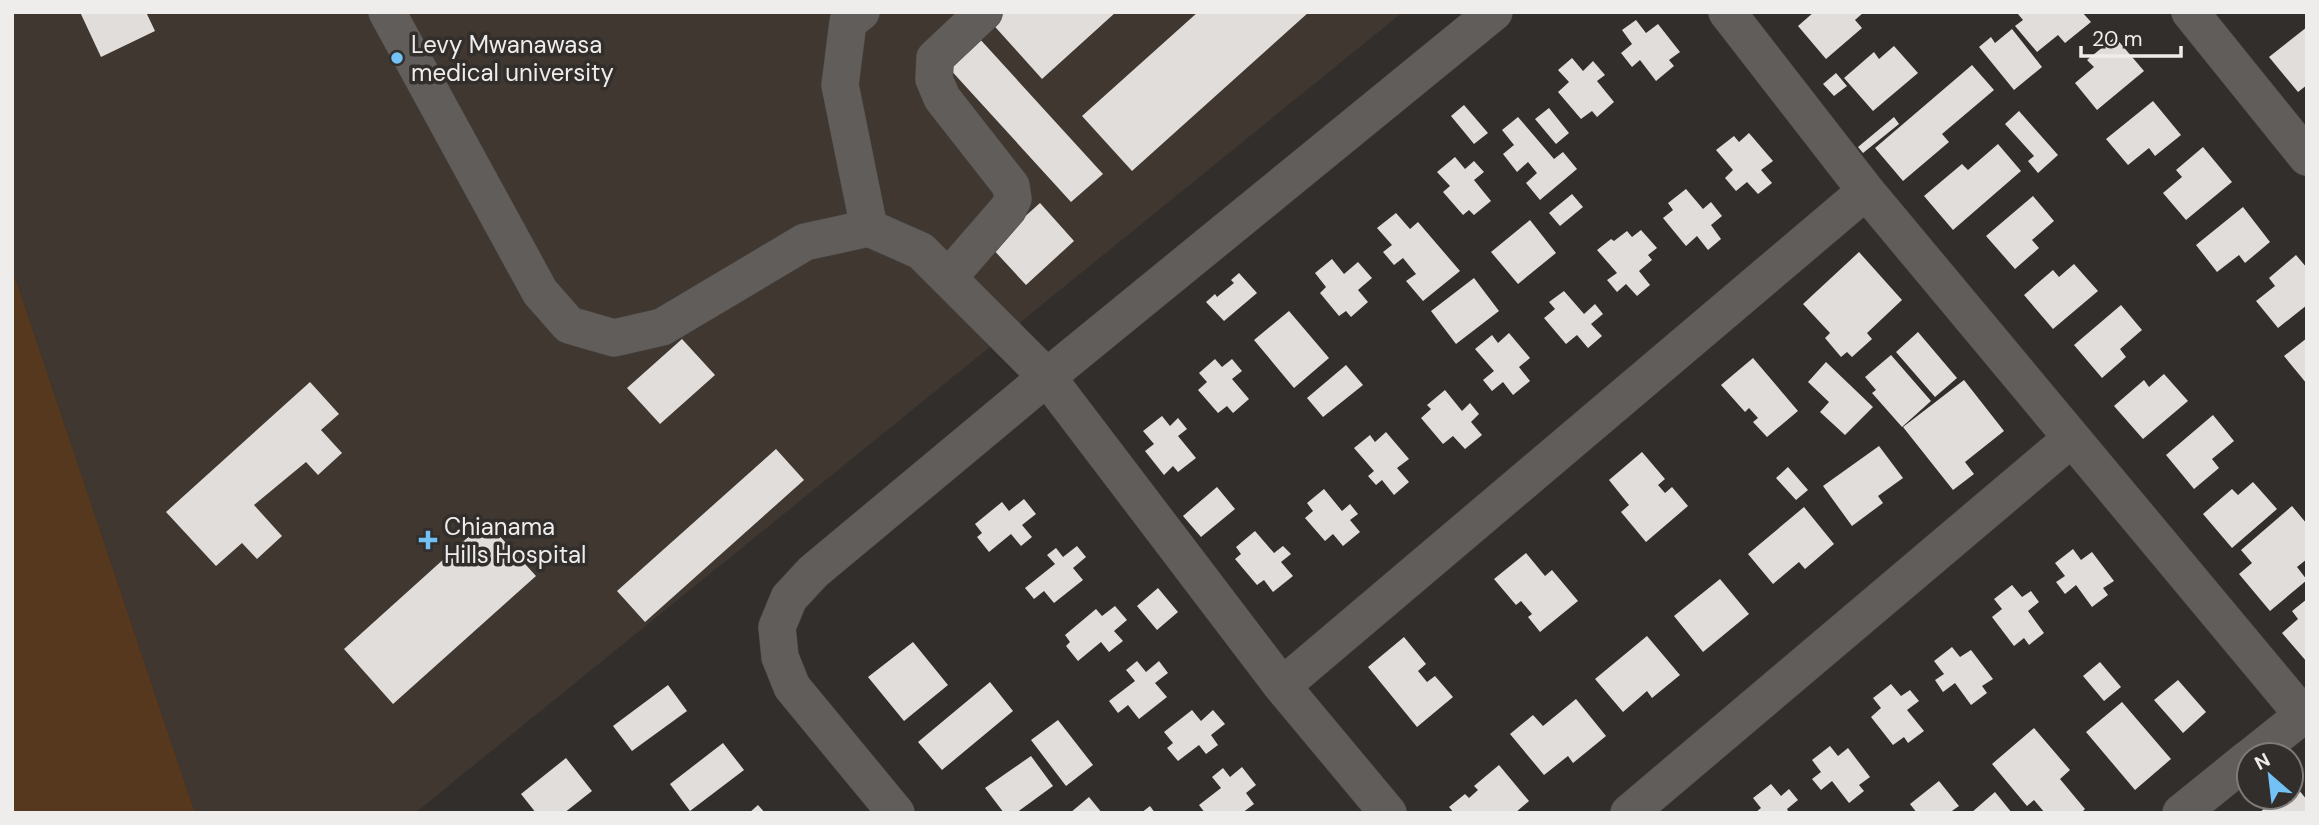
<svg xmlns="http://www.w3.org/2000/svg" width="2319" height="825" font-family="'DM Sans',sans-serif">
  <rect width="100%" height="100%" fill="#312e2c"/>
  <path fill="#3f3730" d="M12,12h1391l-988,801h-220l-183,-545z"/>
  <path fill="#56381f" d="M12,268l183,545h-183z"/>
  <path fill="#e1ddda" d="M80,12h66l9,19 -54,26z
    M996,12h120l-74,67 -54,-60z
    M1198,12h111l-177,159 -50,-55z
    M1814,12h50l-9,8 7,8 -36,31 -28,-33z
    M2020,12h62l9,10 -26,21 -7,-8 -21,17 -22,-26 8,-6 -5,-6z
    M1636,20l10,13 12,-9 22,28 -11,8 5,6 -18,15 -16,-21 -8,7 -11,-14 11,-9 -10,-14z
    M2307,27v58l-9,7 -29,-35z
    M2012,29l30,38 -28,23 -35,-43 12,-10 4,6z
    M978,37l125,137 -32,28 -124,-136z
    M2115,37l29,34 -47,39 -22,-27 19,-16 -7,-7z
    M1894,46l24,27 -45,38 -29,-33 30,-26 5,7z
    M1572,58l11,13 10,-10 12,14 -8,6 17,21 -17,15 -5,-6 -11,8 -23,-27 11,-10 -11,-12z
    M1972,65l22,25 -52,44 7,8 -46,39 -28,-33z
    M1836,73l11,13 -13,10 -11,-12z
    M2153,101l28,34 -26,21 -6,-8 -21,17 -22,-26z
    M1464,105l24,28 -14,11 -23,-28z
    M1549,108l20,25 -13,11 -21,-25z
    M2019,111l39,44 -20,18 -10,-12 6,-5 -29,-32z
    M1518,117l36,42 9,-7 14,17 -37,31 -14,-17 11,-10 -9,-11 -11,10 -14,-18 11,-9 -12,-15z
    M1894,117l5,7 -36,29 -5,-6z
    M1749,133l24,28 -12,9 11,13 -14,11 -11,-12 -11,9 -11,-13 8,-8 -17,-20 18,-14 5,6z
    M1998,144l23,27 -68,59 -29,-34 38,-32 6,6z
    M2203,147l29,35 -46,38 -23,-27 19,-16 -6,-7z
    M1455,157l10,12 9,-8 10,11 -10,8 17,21 -17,14 -5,-5 -6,5 -20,-23 7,-6 -13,-14z
    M1686,189l17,20 8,-7 11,14 -11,9 10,14 -13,11 -11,-14 -11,10 -23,-28 10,-8 -5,-7z
    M1572,194l11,13 -23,19 -11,-13z
    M2033,196l21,25 -22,19 7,8 -24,21 -29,-33z
    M1040,203l34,38 -48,44 -35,-38z
    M2243,207l27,35 -25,21 -6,-8 -22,17 -21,-27z
    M1396,213l14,16 8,-7 42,49 -37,30 -17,-20 10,-7 -13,-16 -9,7 -11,-13 9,-7 -15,-17z
    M1530,220l26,33 -38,31 -27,-32z
    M1641,230l16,18 -9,7 4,5 -13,11 11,14 -13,11 -11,-12 -9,8 -10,-12 10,-7 -20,-23 14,-11 3,2 13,-10 5,6z
    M1859,252l43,48 -35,33 5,6 -20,18 -5,-5 -6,5 -16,-19 5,-5 -27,-29z
    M2296,255l11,13v37l-29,23 -22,-27 19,-15 -6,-8z
    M1332,259l12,15 14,-12 14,16 -14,12 10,12 -17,15 -5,-6 -7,5 -19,-23 6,-6 -11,-14z
    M2074,264l24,27 -45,38 -29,-34 29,-25 6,7z
    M1239,273l18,20 -33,28 -18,-19 9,-8 2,3 17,-14 -3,-3z
    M1474,278l25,33 -43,33 -25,-33z
    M1564,291l20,23 11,-10 8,10 -12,10 11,12 -14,12 -11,-13 -11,9 -22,-26 11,-9 -6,-7z
    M2121,305l21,25 -22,19 6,8 -24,21 -28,-33z
    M1289,311l40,47 -35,30 -40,-48z
    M1918,332l39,46 -22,19 -39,-45z
    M1509,333l21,25 -11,9 11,14 -17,14 -10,-13 -11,9 -9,-11 11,-9 -19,-22 17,-14 6,8z
    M2307,338v46l-23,-28z
    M682,339l33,36 -55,49 -33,-36z
    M1891,355l40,46 -29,26 -30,-34 4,-3 -11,-13z
    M1753,358l45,53 -31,26 -14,-15 5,-4 -9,-10 -4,4 -24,-27z
    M1215,359l7,8 10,-8 10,12 -10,8 17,20 -16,14 -6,-7 -9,7 -20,-23 9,-8 -8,-9z
    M1826,362l47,45 -28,28 -25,-23 9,-10 -21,-20z
    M1346,365l17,20 -40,32 -16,-19z
    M2164,374l24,27 -45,38 -29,-33 30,-26 5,7z
    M1964,380l40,51 -39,31 9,12 -21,16 -50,-63z
    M310,382l29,32 -18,16 21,23 -24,22 -12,-13 -52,43 28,31 -25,23 -15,-16 -26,23 -50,-54z
    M1445,390l17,21 8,-8 9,11 -8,8 11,13 -17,14 -12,-13 -10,8 -22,-26 10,-9 -4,-4z
    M2213,415l21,26 -22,18 7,9 -25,21 -28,-34z
    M1162,416l8,10 8,-8 9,11 -9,7 18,22 -18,14 -5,-6 -9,9 -19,-24 9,-7 -11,-13z
    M1386,432l23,27 -12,9 12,14 -15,13 -12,-15 -6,5 -8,-9 6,-5 -20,-23 16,-13 5,7z
    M1879,446l24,32 -25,18 5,7 -31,23 -29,-40z
    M776,449l28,31 -159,142 -28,-31z
    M1642,452l23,27 -7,6 7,8 7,-6 16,19 -42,36 -25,-30 8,-7 -20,-25z
    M1788,467l20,23 -12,10 -20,-22z
    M2253,482l24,27 -45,39 -29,-34 29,-25 6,6z
    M1217,487l18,22 -34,28 -18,-21z
    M1324,489l18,22 8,-7 8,10 -8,6 10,12 -17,14 -10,-12 -8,7 -20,-23 8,-7 -6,-8z
    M1024,499l12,15 -14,11 10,12 -11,9 -10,-12 -22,18 -12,-15 5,-4 -7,-9 27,-22 7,9z
    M2292,506l15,18v35l-10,8 10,13 -37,31 -31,-37 13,-11 -11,-13z
    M1804,507l30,37 -29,25 -6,-7 -26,22 -25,-30z
    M486,521l50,55 -143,128 -49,-55z
    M1255,531l19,22 9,-7 8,8 -10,8 12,14 -20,16 -9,-12 -7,5 -22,-26 6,-5 -5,-7z
    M1077,546l9,11 -13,11 10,12 -29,23 -10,-12 -10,8 -9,-11 30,-24 -8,-9 9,-7 7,9z
    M2073,549l8,11 11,-8 22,29 -11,7 5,7 -16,12 -16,-22 -11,9 -9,-12 9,-6 -10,-13z
    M1526,553l19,23 7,-6 26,31 -38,31 -12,-15 4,-3 -11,-13 -5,4 -22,-26z
    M1720,579l29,35 -46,38 -29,-36z
    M2012,585l10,12 9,-6 8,11 -11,9 16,22 -15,12 -5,-7 -10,8 -22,-29 10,-8 -8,-10z
    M1158,588l20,24 -21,18 -20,-24z
    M2307,599v63l-25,-29 16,-14 -6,-8z
    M1115,606l12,14 -13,11 9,10 -14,11 -8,-10 -23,19 -12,-15 4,-4 -5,-7 31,-26 6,7z
    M1647,636l33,39 -28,23 -5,-7 -24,21 -28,-33z
    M1404,637l22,27 -8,7 9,11 8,-6 18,21 -36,30 -49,-60z
    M913,642l35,43 -44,36 -36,-44z
    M1952,647l8,10 11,-7 22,29 -11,7 5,7 -16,12 -16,-22 -12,9 -8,-12 9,-6 -10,-13z
    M1137,661l9,11 13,-11 9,12 -13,10 12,14 -28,22 -11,-14 -10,8 -9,-12 26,-20 -9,-11z
    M2100,662l21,25 -17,14 -21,-25z
    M2178,680l28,32 -23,21 -29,-33z
    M990,682l23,29 -71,59 -24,-28z
    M1891,684l10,12 9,-6 9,11 -12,9 17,21 -16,12 -4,-6 -11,8 -22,-28 10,-9 -8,-10z
    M668,685l19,26 -55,40 -19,-25z
    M1576,699l30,37 -33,27 -5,-7 -24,19 -34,-41 23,-19 10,11z
    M2122,702l49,57 -36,31 -49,-58z
    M1192,710l9,11 12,-11 12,14 -14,11 7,10 -12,9 -7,-9 -21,16 -11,-13 6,-5 -9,-11z
    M1058,720l35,45 -27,21 -35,-46z
    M2034,728l36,42 -10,9 25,30 -4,4h-36l-11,-13 -7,6 -35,-42z
    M723,743l21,27 -54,41 -20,-27z
    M1830,746l8,10 10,-8 22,29 -11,8 5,6 -15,12 -17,-22 -11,9 -9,-11 9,-7 -9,-12z
    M1031,756l22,30 -37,27h-12l-19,-25z
    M566,758l26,33 -28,22h-28l-15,-19z
    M1499,765l30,36 -14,12h-61l-5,-6 16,-13 4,4 9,-8 -4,-4z
    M1242,767l14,18 -10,8 8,11 -12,9h-37l-6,-8 22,-17 -9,-11 11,-9 7,9z
    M1939,781l20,25 -10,7h-32l-7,-9z
    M1771,784l10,12 8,-7 9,11 -11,9 2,4h-34l6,-5 -8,-10z
    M2294,784l13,16v13h-48l19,-16h13v-11z
    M1995,792l17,21h-41z
    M1089,797l13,16h-32z
    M758,805l7,8h-16z
    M1150,806l5,7h-14z"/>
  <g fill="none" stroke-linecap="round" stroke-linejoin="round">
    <defs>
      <path id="minor" d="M387,12l153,280 29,33 45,13 48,-11 143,-85 64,-14 52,23 126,126 235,309 106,127
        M861,12l-13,10 -8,63 29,143
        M1727,12l139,179 437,524
        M2190,12l117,145
        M948,278l60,-69 5,-10 -2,-13 -69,-88 -8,-19 1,-21 49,-46
        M1282,686l584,-495
        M2253,755l54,-43
        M896,813l-104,-126 -12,-30 -3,-30 12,-29 24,-26 234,-195 447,-365
        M1629,813l443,-375
        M2181,813l68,-55"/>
    </defs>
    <use href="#minor" stroke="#4c4a48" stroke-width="38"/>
    <use href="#minor" stroke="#605d5a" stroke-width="37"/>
  </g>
  <g fill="#73c1f5" stroke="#312e2c" stroke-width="2.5">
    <circle cx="397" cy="58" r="7"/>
    <path d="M424.5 529.5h7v7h7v7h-7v7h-7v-7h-7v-7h7z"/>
  </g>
  <g text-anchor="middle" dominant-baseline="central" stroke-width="7" stroke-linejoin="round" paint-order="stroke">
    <g font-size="24" fill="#efedec" stroke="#312e2c" text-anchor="start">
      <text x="411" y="44">Levy Mwanawasa<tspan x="411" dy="28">medical university</tspan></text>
      <text x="444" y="526">Chianama<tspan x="444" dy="28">Hills Hospital</tspan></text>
    </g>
  </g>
  <rect width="2319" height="825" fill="none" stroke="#efedec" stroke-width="28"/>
  <g transform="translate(2270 776) rotate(332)"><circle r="33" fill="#312e2c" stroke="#7d7a79" stroke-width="2"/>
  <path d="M0-5L12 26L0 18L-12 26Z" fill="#73c1f5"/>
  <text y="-10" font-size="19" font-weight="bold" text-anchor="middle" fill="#efedec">N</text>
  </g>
  <path d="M2081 46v10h100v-10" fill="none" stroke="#efedec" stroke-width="3.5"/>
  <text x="2092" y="46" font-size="21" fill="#efedec" stroke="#312e2c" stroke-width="5" paint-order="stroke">20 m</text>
</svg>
